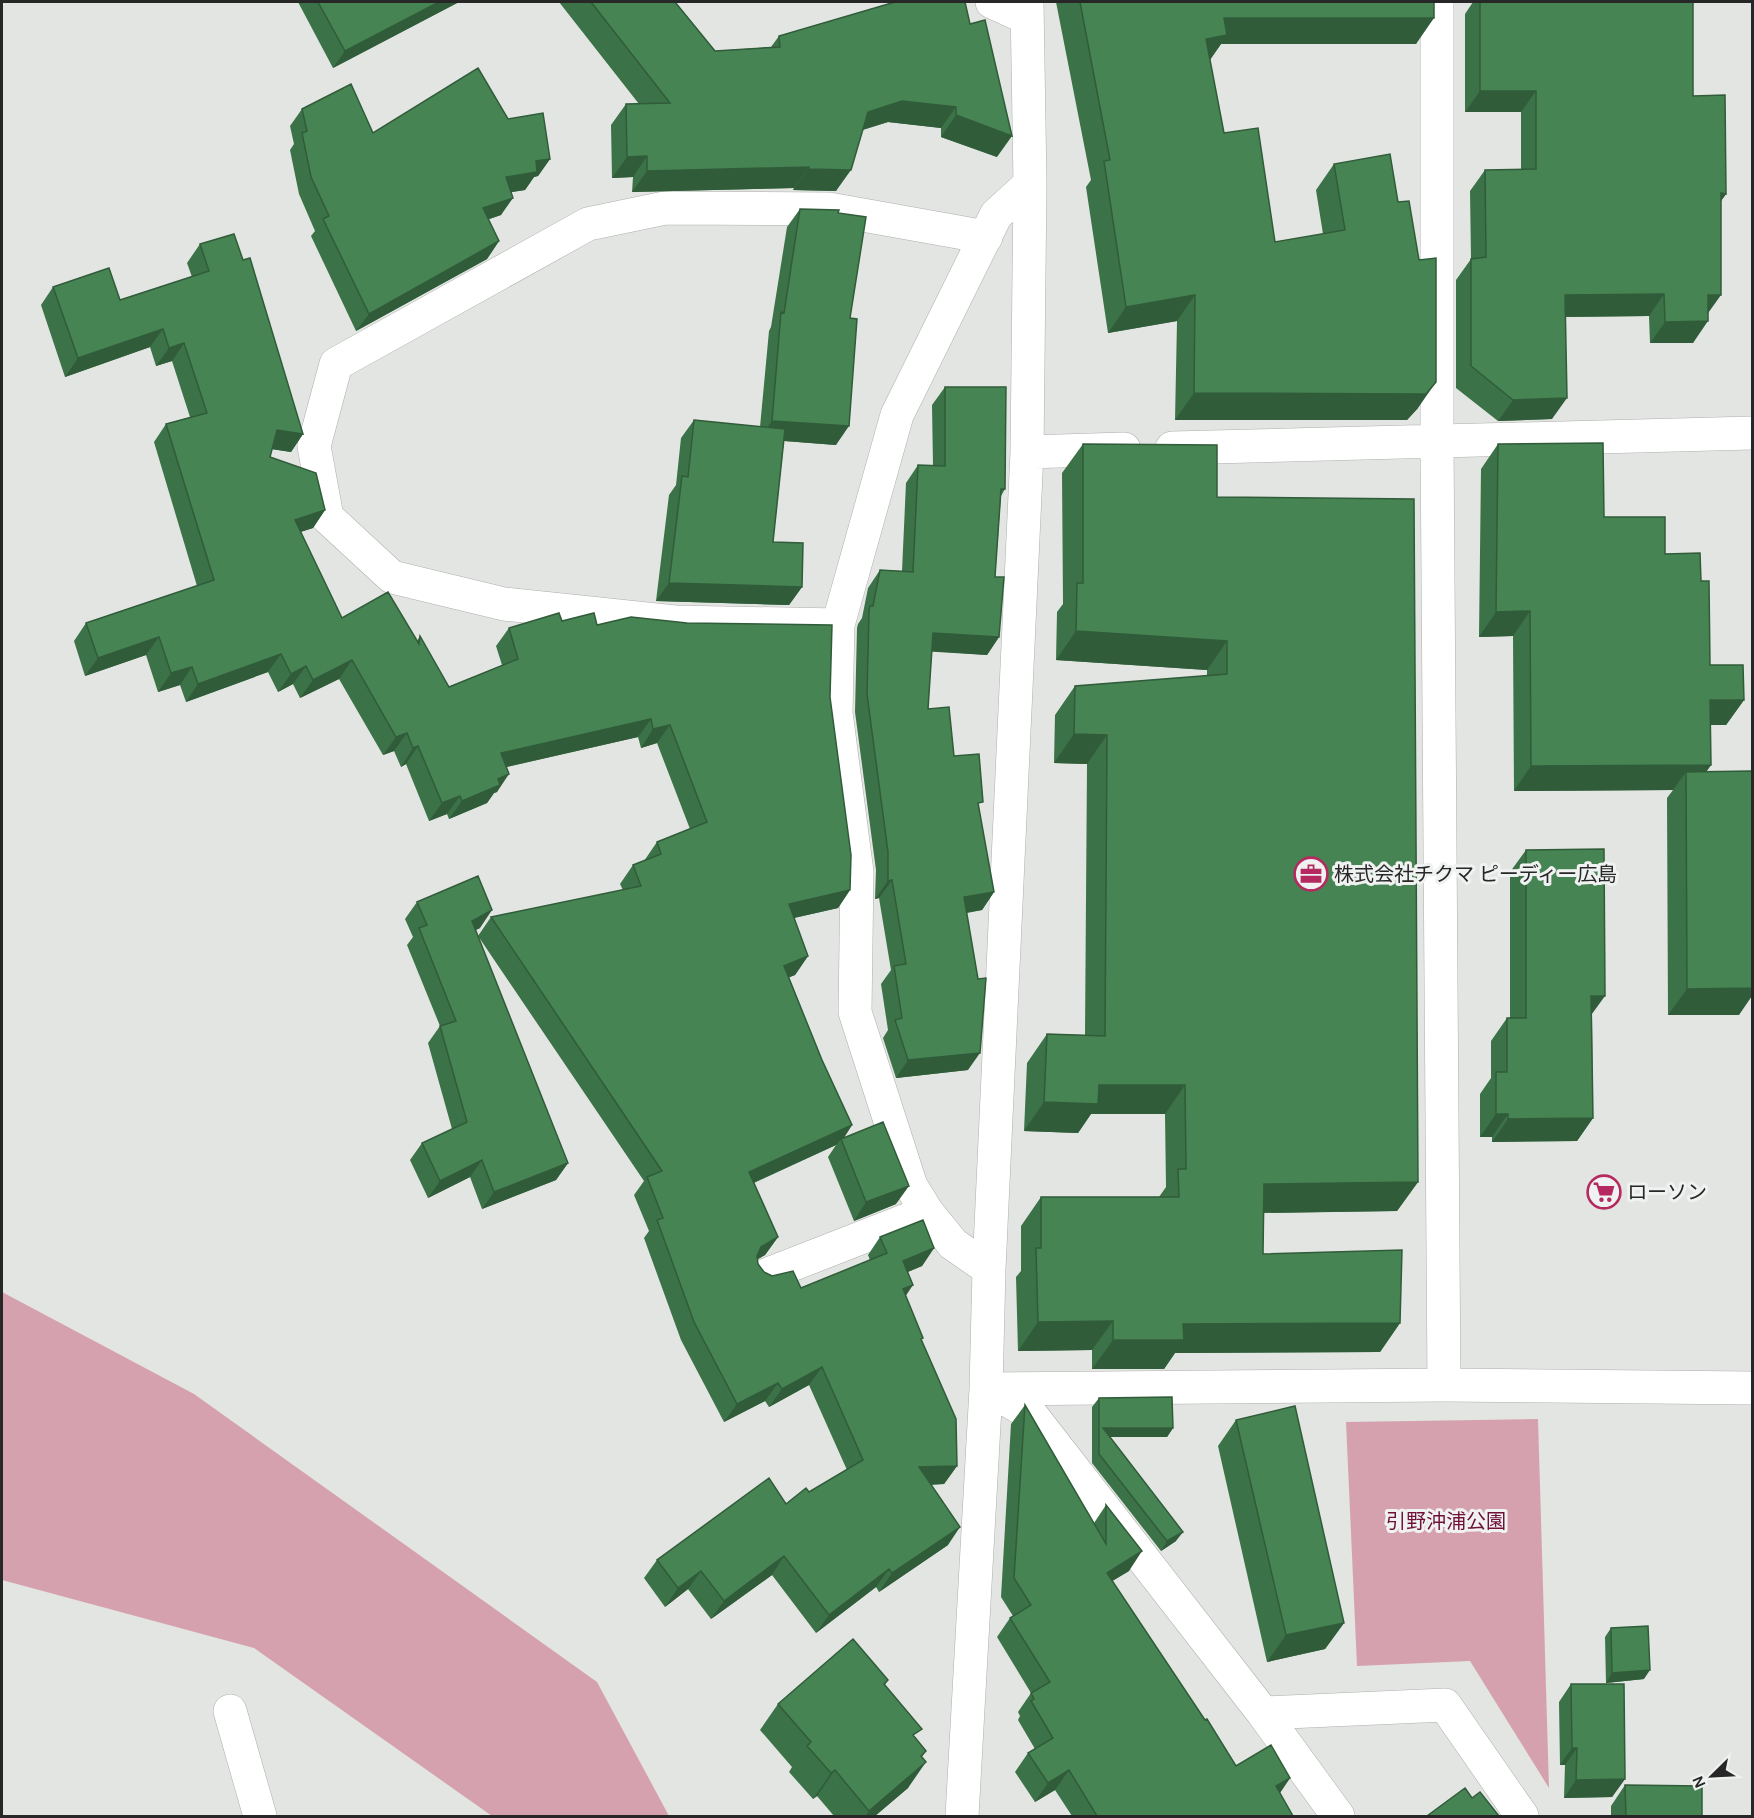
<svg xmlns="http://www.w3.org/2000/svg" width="1754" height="1818" font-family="Karla,'Noto Sans JP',sans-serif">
  <rect width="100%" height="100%" fill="#e2e5e2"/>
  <path fill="#d6a1ae" d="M2,1292l192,102 403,288 72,134h-177l-238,-168 -252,-68z
    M1538,1419l11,369 -79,-127 -113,5 -11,-244z"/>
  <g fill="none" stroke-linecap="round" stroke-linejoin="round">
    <defs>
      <path id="minor" d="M992,2l35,16
        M1437,2v440l7,943
        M1172,448l580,-15
        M1027,452l97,-3
        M838,625l-163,-3 -171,-18 -112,-27 -65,-60 -13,-71 22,-82 252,-140 77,-16 164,1 157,28
        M989,1269l-36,-25 -26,-32 -16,-26 -56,-174 2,-140 -21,-159 2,-88 59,-210 99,-200 34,-31
        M763,1276l164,-64
        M986,1389l458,-4 308,3
        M991,1391l39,22 233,300 75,103
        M230,1711l30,105
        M1263,1713l182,-8 77,111
        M962,1816l24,-427 3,-120 38,-817 3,-268 -3,-182"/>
    </defs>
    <use href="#minor" stroke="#adafad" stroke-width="34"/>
    <use href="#minor" stroke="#fff" stroke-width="33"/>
  </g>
  <path fill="#3c7247" d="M298,2h161l-126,66z
    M559,2h116l40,49 56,-4 8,-11 116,-34 102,155 -56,-20v-9l-53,-6 -26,8 -26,61 -43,-1 1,-2 -162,4 1,-15 -21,1 -1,-53 15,-21h13z
    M1056,2h378l-18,42h-195l-11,16 14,73 51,109 48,-8 -7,-44 18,-26 84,244 -11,12h-232l2,-99 -69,12 -22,-146 5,-7z
    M1473,2h220v94l33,98 -5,7 -13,113 -15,29h-43l-1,-27 -84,1 -13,102 -54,2 -42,-33v-108l15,-21 -1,-68 15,-21h36v-58h-56v-98z
    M302,109l71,24 135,-14 42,40 -12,17 -4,1 -9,13 -14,2 -10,23 -13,4 11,22 -12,18 -131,72 -45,-95 4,-5 -16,-37 -9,-44 4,-6 -4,-18z
    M800,209l38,4 12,105 -14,127 -52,-4 -11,101 29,45 -13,18 -133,-4 13,-106 7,-10 5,-47 13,-18 66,7 9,-96 2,-4 16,-100z
    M200,244l103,190 -12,18 -19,-3 -2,8 55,53 -12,18 -13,4 42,86 75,23 3,-5 29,51 53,-22 -6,-19 13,-18 53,-7 35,4 233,72 20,193 -12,18 -44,10 14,38 -13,19 -6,2 33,83 30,65 -8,12 52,67 -42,17 -26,-64 8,-12 -82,38 24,54 -13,18 -7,4v5l6,8 37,16 69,-28 -2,-5 12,-18 54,11 -12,18 -14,6 -3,24 18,42 -2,2 36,126 -13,18 -13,1 17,60 -69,47 -3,-5 -60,46 -44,-58 -61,44 -23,-30 -23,18 -21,-29 13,-18 129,-56 23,-12 38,-22 -38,-85 -40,22 -4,-6 -41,21 -43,-82 -37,-102 5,-7 -15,-36 10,-14 -166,-245 13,-19 132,-27 -3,-6 13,-19 11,-4 13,-19 33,-13 -33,-86 -16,5 -3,-11 -131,30 -10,25 -3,1 -7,10 -38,16 -2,-5 -18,7 -23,-57 -5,3 -7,-16 -11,4 -44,-76 -39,19 -7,-14 -15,8 -10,-20 -82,30 -6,-17 -22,7 -12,-37 -61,21 -11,-35 12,-18 111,-37 -43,-144 12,-18 24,-7 -18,-56 -16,5 -6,-19 -85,30 -24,-72 12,-18 67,13 72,-23 -5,-14z
    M945,387l60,102 -4,7 -6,81 4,60 -12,18 -55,-4 -4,58 26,47 25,52 15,84 -12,18 -15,3 1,157 -72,8 -13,-40 5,-8 -7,-46 10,-14 -12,-72 -4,1 1,-29 -21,-158 2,-84 1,-4 4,-6 6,-30 12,-18 22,1 4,-88 12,-18 15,1 -1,-61z
    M1083,444l134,53 201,685 -21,29 -134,2v41l137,69 -20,29 -205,1 -11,16h-72v-19l-74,1 -2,-74 5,-6v-45l20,-29h118l7,-10 -1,-73h-74l-13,19 -54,-2 3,-68 20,-29 38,1 2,-271 -33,-1 1,-48 20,-29 132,-10v-6l-151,-10 1,-48 6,-8 -1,-131z
    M1498,444l106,73 61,37 36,27 9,84 34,35 -18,25h-15v40l-5,7 33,243h-71l-1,-217 6,-8 -159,1 -1,-155 -34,1 2,-168z
    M1526,850l66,164 1,104 -16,23 -85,1v-5h-12v-43l11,-16v-37l16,-23h3v-146z
    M417,902l63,26 -5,2 93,233 -12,17 -74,29 -12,-32 -42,21 -18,-38 12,-17 30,-14 -24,-86 12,-17 -33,-81 6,-8 -8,-18z
    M1099,1398l74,30 -6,9h-57l66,104 -15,10 -69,-88v-56z
    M1025,1405l69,118 12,-18 23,66 -17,10 124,185 54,12 -10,15 13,23h-221l-17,-26 -20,12 -20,-30 13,-19 7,-4 -17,-29 2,-4 -2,-4 13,-19 -34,-56 13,-19 3,-2 -12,-19 10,-173z
    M1236,1420l108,203 -19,26 -58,13 -49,-216z
    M1611,1628l33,51 -38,4 -1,-46z
    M888,1680l-3,5 30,53 11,13 -4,6 -14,31 -33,28h-41l-17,-20 -4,3 -24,-27 3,-5 -32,-37 18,-26z
    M1571,1684l54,95 -13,18 -48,1 1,-33h-5l-1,-63z
    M1625,1785l77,31h-91v-10z"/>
  <path fill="#315c3a" d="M439,2h20l-126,66 12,-17z
    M1224,18h210l-18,26h-195l-12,17 -3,-22z
    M1480,91h56l-15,21h-56z
    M902,101l54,6 -15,21 -53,-6 -35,11 15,-21z
    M956,115l56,21 -15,21 -56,-20z
    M647,156l-14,21 -21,1 15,-21z
    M550,159l-12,17 -4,1 -9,13 -31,5 12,-18 30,-16z
    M809,167l-15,21 -162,4 15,-21z
    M808,169l43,1 -15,21 -43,-1z
    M1721,193l5,1 -15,21z
    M513,198l-12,17 -31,11 13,-18z
    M499,241l-12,18 -131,72 13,-17z
    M1664,294l-15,22 -99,1 15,-22z
    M1195,295l-18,26 -69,12 18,-26z
    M1708,295h13l-15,21z
    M1708,321l-15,22h-43l15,-21z
    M163,329l-13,18 -85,30 13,-19z
    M184,343l-12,18 -16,5 13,-18z
    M1436,382l-18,26 -11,12h-232l19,-27z
    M1567,398l-15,21 -54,2 15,-21z
    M772,421l77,5 -13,19 -77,-6z
    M277,430l26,4 -12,18 -27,-4z
    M325,510l-12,18 -31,10 13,-18z
    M669,583l133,4 -13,18 -133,-4z
    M1530,611l-17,25 -34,1 17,-25z
    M1076,631l151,10 -20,29 -151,-10z
    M933,633l66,4 -12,18 -66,-4z
    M159,637l-13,18 -61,21 13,-18z
    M281,654l-13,18 -82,30 12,-18z
    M352,660l-13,19 -39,19 13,-18z
    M306,666l-13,18 -15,8 13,-18z
    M192,667l-12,18 -22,7 13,-19z
    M1710,700h34l-18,25h-33z
    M651,719l-13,18 -150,34 13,-18z
    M670,725l-13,18 -16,5 12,-19z
    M407,733l-13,18 -11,4 13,-18z
    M1074,734l33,1 -20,29 -33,-1z
    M418,746l-12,18 -5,3 12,-19z
    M1711,765l-18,25 -7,-18 -13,18 -159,1 17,-25z
    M509,774l-12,18 -3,1 -7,10 -38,16 13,-18 36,-22z
    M460,796l-13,18 -18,7 13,-18z
    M892,880l-13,18 -4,1 13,-18z
    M850,890l-12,18 -62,14 13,-18z
    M994,892l-12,18 -31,5 13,-18z
    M492,910l-12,18 -20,10 12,-17z
    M808,956l-13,19 -24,10 13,-19z
    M1752,988v8l-13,19h-71l19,-26z
    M1591,996h14l-16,22z
    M980,1053l-12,17 -72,8 12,-18z
    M1099,1085h86l-20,29h-74l-13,19 -54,-2 20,-29z
    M1496,1114h12l-16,23h-12z
    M1593,1118l-16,23 -85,1 16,-23z
    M852,1125l-10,16 -1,-2 -5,6 -99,45 12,-18z
    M482,1160l-12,17 -42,21 12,-17z
    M568,1163l-12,17 -74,29 12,-17z
    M1418,1182l-21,29 -154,2 21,-29z
    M909,1186l-13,18 -42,17 12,-19z
    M778,1237l-13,18 -17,10 13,-18z
    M934,1248l-12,18 -32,13 13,-18z
    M913,1285l-12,18 2,-14z
    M1113,1321l-21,29 -74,1 20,-29z
    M1400,1323l-20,29 -205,1 -11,16h-72l21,-29 70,-16z
    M822,1367l-13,18 -40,22 13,-18z
    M778,1383l-13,18 -41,21 13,-18z
    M1103,1428h70l-6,9h-68z
    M957,1466l-13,18 -38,1 13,-18z
    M960,1527l-12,18 -69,47 13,-19z
    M1183,1532l-7,9 -15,10 6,-10z
    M1142,1551l-13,20 -35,21 13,-19z
    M784,1556l-12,19 -61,44 13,-18z
    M889,1569l-13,18 -60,46 13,-18z
    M701,1571l-13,18 -23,18 13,-19z
    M1344,1623l-19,26 -58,13 19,-27z
    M1650,1670l-6,9 -38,4 6,-10z
    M1572,1748h5l-12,17h-5z
    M926,1762l-18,26 -33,28h-9l3,-5z
    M835,1770l-18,26 -4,3 18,-26z
    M1069,1770l-14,20 -20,12 13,-19z
    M1290,1778l-13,19 -1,-11z
    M1625,1779l-13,18 -48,1 12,-18z"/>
  <path fill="#468453" stroke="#315c3a" stroke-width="1.5" d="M318,2h121l-94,49z
    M591,2h84l40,49 65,-4 -1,-11 116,-34h70l5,22 15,-4 27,116 -56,-21v-8l-54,-6 -34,11 -17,58 -43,-1 1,-2 -162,4v-15l-20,1 -1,-53 44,-1z
    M1080,2h354v16h-210l3,17 -21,4 18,94 34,-5 17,114 70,-12 -11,-66 56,-10 8,48 11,-1 10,59 17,-2v124l-10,12 -232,-1 1,-98 -69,12 -22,-146 6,-1z
    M1480,2h213v94l32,-1 1,99 -5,-1v102h-13v26l-43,1 -1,-28 -99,1 2,103 -54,2 -42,-34v-107l15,-2 -1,-87 51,-1v-78h-56z
    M478,68l30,51 35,-6 7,46 -14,2 1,11 -31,5 7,21 -30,10 16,33 -130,73 -46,-95 6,-3 -18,-39 -9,-44 5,-2 -5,-22 49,-25 22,49z
    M800,209l39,1 -1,3 28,4 -16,101 7,1 -8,107 -77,-5 9,-109 3,1z
    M234,234l9,26 7,-2 53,176 -26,-4 -7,27 46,16 9,37 -30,10 47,98 46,-26 31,52 1,-8 29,51 69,-28 -9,-31 50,-15 3,8 32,-8 3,12 34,-8 56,6 145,2 -2,72 21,158 -1,35 -61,14 19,52 -24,10 38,94 30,65 -103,47 29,65 -17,10 -4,9 1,8 6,8 8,4 21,-5 8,17 86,-35 -7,-16 43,-17 11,28 -31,13 10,24 -10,4 20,49 -2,1 35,80 1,47 -38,1 41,60 -68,46 -3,-4 -60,46 -45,-59 -60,45 -23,-30 -23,17 -21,-28 112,-82 17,26 20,-16 3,4 54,-32 -41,-93 -40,22 -4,-6 -41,21 -43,-82 -37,-102 6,-2 -16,-41 15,-6 -171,-254 150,-31 -8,-21 28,-11 -4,-12 50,-20 -37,-97 -17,4 -2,-10 -150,34 8,21 -11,5 2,6 -38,16 -2,-5 -18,7 -24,-57 -5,2 -6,-15 -11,4 -44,-77 -39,20 -7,-14 -15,8 -10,-20 -83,30 -6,-17 -21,6 -12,-36 -61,21 -12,-35 128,-43 -48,-156 41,-11 -23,-70 -15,5 -6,-19 -85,29 -25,-71 56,-19 11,32 89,-29 -9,-27z
    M945,387h61l-1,102h-4l-6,88h9l-5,60 -66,-4 -5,76 21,-2 5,49 25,-2 4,48 -5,1 16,89 -30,5 14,82 8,-1 -6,75 -72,7 -13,-40 7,-2 -8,-52 12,-2 -14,-84 -4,1v-29l-21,-158 2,-84 1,-4h3l7,-36 33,2 5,-107 27,1z
    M694,420l91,9 -12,113 30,1 -1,44 -133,-4 13,-107 6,1z
    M1603,443l1,74h61v37l35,-1 1,28h8l1,84h33l1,35h-34l1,65 -180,1 -1,-155 -34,1 2,-168z
    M1083,444l134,1v52l197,2 4,683 -154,2 -1,70 139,-4 -2,73 -217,1 1,16h-71v-19l-75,1 -2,-74h5v-51h138l-1,-28h8l-1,-84h-86l-1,19 -54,-2 3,-68 58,2 2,-301 -33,-1 1,-48 152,-12v-33l-151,-10 1,-48h6z
    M1752,771v217l-65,1 -1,-217z
    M1604,849l1,147h-14l2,122 -85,1v-5h-12v-42h11v-54h19v-168z
    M478,876l14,34 -20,11 96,242 -74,29 -12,-32 -42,21 -18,-38 45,-21 -27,-96 16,-5 -37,-93 8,-3 -10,-23z
    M883,1122l26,64 -43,16 -25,-63z
    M1172,1397l1,31h-70l80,104 -16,9 -68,-87v-56z
    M1025,1405l81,139v-39l36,46 -35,22 98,147 2,-1 29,47 35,-21 19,33 -14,8 17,30h-196l-28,-46 -21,13 -20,-30 25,-15 -22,-37 3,-2 -3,-6 19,-11 -40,-64 21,-13 -17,-27z
    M1295,1406l49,217 -58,12 -50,-215z
    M1648,1626l2,44 -38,3 -1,-45z
    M853,1639l35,41 -4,4 38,45 -9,6 13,16 -5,5 5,6 -57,49 -34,-41 -4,3 -24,-27 4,-4 -33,-38z
    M1571,1684h53l1,95 -49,1 1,-32h-5z
    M1625,1785l77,1v30h-76z
    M1465,1788l7,10 8,-6 19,24h-72z"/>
  <defs>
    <symbol id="office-ring" viewBox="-11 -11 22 22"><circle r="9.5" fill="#eff2f0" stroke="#b52960" stroke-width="1.5"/><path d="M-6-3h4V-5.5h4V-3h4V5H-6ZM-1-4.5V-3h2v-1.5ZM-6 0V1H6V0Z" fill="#b52960"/></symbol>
    <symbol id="supermarket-ring" viewBox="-11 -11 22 22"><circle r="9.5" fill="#eff2f0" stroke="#b52960" stroke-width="1.5"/><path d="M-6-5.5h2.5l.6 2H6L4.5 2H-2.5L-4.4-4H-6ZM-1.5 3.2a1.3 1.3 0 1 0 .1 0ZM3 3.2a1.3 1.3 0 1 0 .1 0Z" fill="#b52960"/></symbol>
  </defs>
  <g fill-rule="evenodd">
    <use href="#office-ring" x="1292" y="855" width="38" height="38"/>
    <use href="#supermarket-ring" x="1585" y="1173" width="38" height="38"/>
  </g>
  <g text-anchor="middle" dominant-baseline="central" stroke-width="6" stroke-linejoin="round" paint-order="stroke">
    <g font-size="20" fill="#262726" stroke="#eff2f0" text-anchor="start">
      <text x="1334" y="874">株式会社チクマ ピーディー広島</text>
      <text x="1627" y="1192">ローソン</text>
    </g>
    <g font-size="20" fill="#701138" stroke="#eff2f0">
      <text x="1446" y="1521">引野沖浦公園</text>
    </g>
  </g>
  <rect width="1754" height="1818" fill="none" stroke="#262726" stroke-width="6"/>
  <g transform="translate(1712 1776) rotate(246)" stroke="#eff2f0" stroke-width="4.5" paint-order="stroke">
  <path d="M0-4.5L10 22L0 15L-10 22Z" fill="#262726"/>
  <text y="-9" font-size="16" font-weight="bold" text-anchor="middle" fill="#262726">N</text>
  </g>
</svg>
